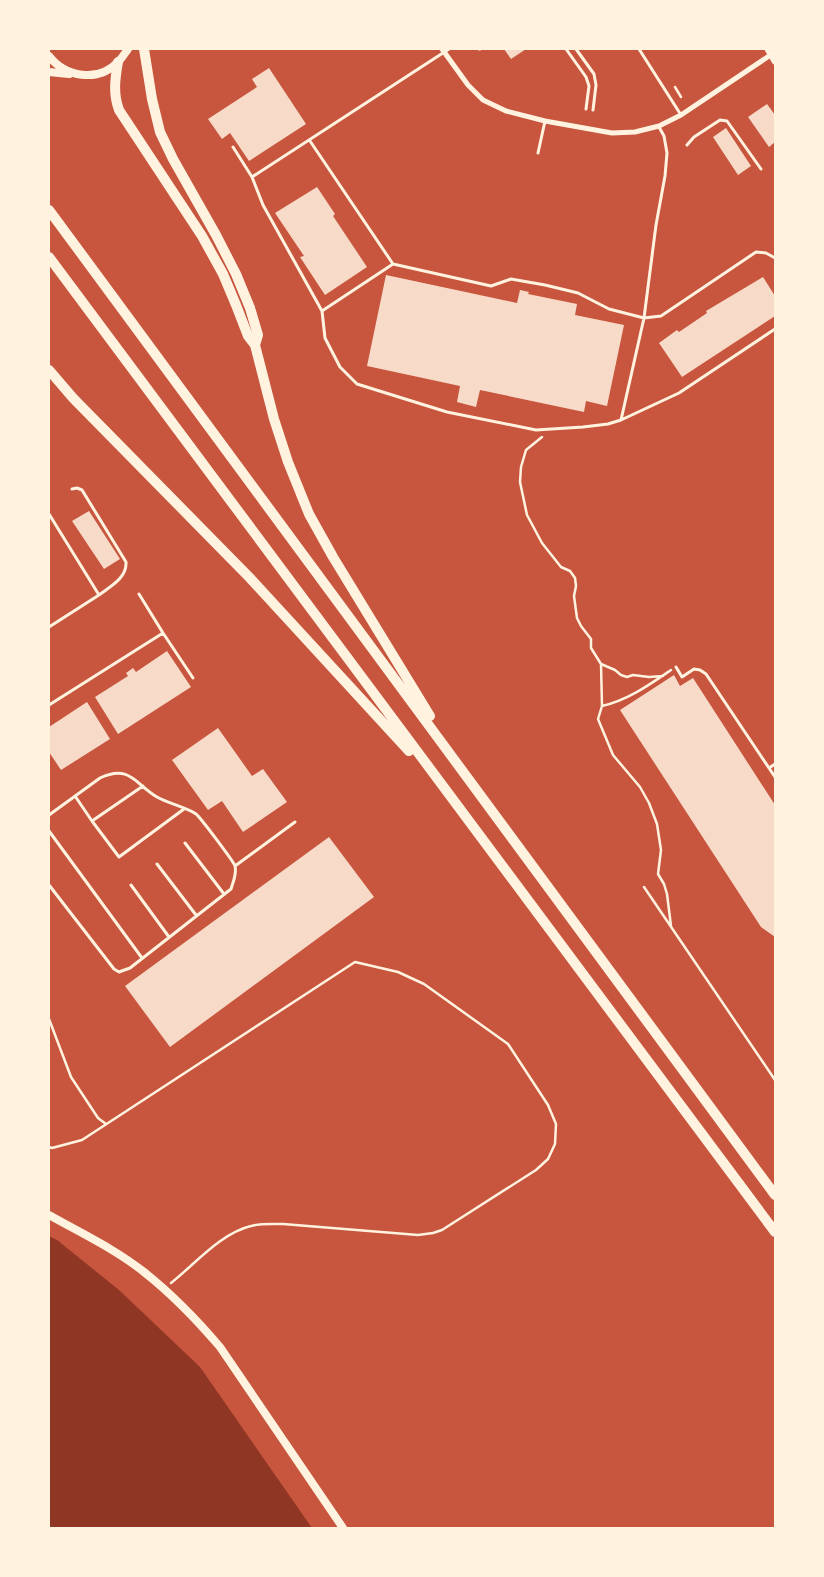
<svg xmlns="http://www.w3.org/2000/svg" width="824" height="1577" font-family="Barlow,sans-serif">
  <rect width="100%" height="100%" fill="#c8553d"/>
  <path fill="#8f3625" d="M49,1236l8,4 62,50 81,77 112,161h-263z"/>
  <path fill="#f7dbc8" d="M504,49h22l-15,10z
    M269,68l37,56 -57,37 -19,-28 -8,6 -14,-20 49,-32 -5,-8z
    M767,104l8,11v27l-6,5 -21,-30z
    M726,128l25,38 -13,9 -25,-38z
    M317,187l18,27 -2,2 34,51 -42,28 -25,-38 4,-1 -29,-43z
    M386,275l131,28 3,-13 9,2 -1,2 49,10 -2,11 49,10 -17,81 -21,-5 -2,11 -104,-22 -4,17 -19,-5 3,-16 -93,-20z
    M763,277l12,19v20l-93,61 -23,-34 18,-13 2,2 28,-19 -1,-2z
    M89,511l31,48 -16,10 -32,-48z
    M167,651l24,36 -73,47 -23,-37 33,-21 -2,-3 7,-5 3,4z
    M674,675l6,11 13,-8 82,127v132l-14,-10 -141,-217z
    M87,702l23,37 -49,31 -12,-18v-25z
    M218,728l34,48 11,-7 24,33 -44,30 -21,-31 -14,9 -36,-50z
    M329,837l45,60 -204,150 -45,-61z"/>
  <g fill="none" stroke-linecap="round" stroke-linejoin="round">
    <path stroke="#fff3e0" stroke-width="2.5" d="M675,87l6,10
      M542,437l-16,13 -5,17 -1,15 7,33 15,28 19,24 9,4 5,7 1,8 -2,10 3,22 4,8 10,13v9l10,16
      M663,676l-14,1 -16,-2 -6,2 -6,-2 -6,-5 -14,-6 1,42 -4,13 15,36 27,32 9,16 8,21 4,26 -3,24 6,10 3,10 4,32
      M602,706c26,-6 47,-21 69,-36
      M644,887l131,193
      M49,1019l22,58 27,41 8,6
      M49,1147l3,1 30,-8 273,-178 43,10 26,12 84,60 40,61 8,19 -1,20 -7,15 -12,11 -94,60 -9,3 -15,2 -135,-11c-11,0 -22,-1 -32,2 -30,7 -56,38 -80,57"/>
    <path stroke="#fff3e0" stroke-width="3" d="M479,49h1
      M566,49l20,28 3,9 -3,23
      M576,49l18,25 2,11 -3,25
      M639,49l42,66
      M310,141l83,123 98,22 20,-7 34,6 33,8 31,16 35,9 17,-2 95,-64 10,1 9,5
      M687,145l7,-8 26,-17 7,1 34,48
      M233,147l19,30 11,28 59,106 3,27 15,29 17,17 90,28 89,18 47,-3 25,-3 13,-4 58,-27 96,-64
      M538,153l7,-32
      M252,177l197,-128
      M322,311l71,-47
      M621,420l23,-102 12,-93 9,-49 2,-23 -3,-17 -5,-9
      M72,489l5,-1 5,2 44,72c1,16 -15,24 -27,33
      M49,514l50,81 -50,32
      M139,594l24,39
      M676,667l6,10 12,-8 6,1 6,4 69,103
      M49,705l114,-72 30,45
      M769,768l6,-4
      M143,786l-51,35 27,36 65,-48
      M75,796l17,25
      M49,815l51,-37c30,-14 35,6 57,19 10,6 31,11 39,17 4,3 38,48 39,52 2,8 -2,16 -4,23l-101,79 -11,4 -5,-3 -65,-84
      M49,831l93,127
      M185,843l39,51
      M157,864l39,51
      M235,866l60,-44
      M131,885l38,52"/>
    <path stroke="#fff3e0" stroke-width="5" d="M442,49l26,36 15,15 23,11 39,10 67,12 23,-1 24,-6 22,-11 94,-63"/>
    <path stroke="#fff3e0" stroke-width="7" d="M768,49l7,12"/>
    <path stroke="#fff3e0" stroke-width="8" d="M49,56c16,21 49,27 69,6 4,-4 7,-9 10,-13
      M49,72l20,2
      M49,1215c32,18 66,34 95,57 28,22 53,48 76,75l123,181"/>
    <path stroke="#fff3e0" stroke-width="10" d="M144,49l8,50 8,33 13,27 43,76 20,39 14,34 8,27 -3,10
      M118,62c-3,17 -5,32 1,48l83,126 21,38 13,31 12,31 7,9 19,74 14,43 21,52 24,43 97,159
      M49,210l726,985
      M49,257l726,975
      M49,370l24,28 177,180 159,173"/>
  </g>
  <rect width="824" height="1577" fill="none" stroke="#fff3e0" stroke-width="100"/>
</svg>
